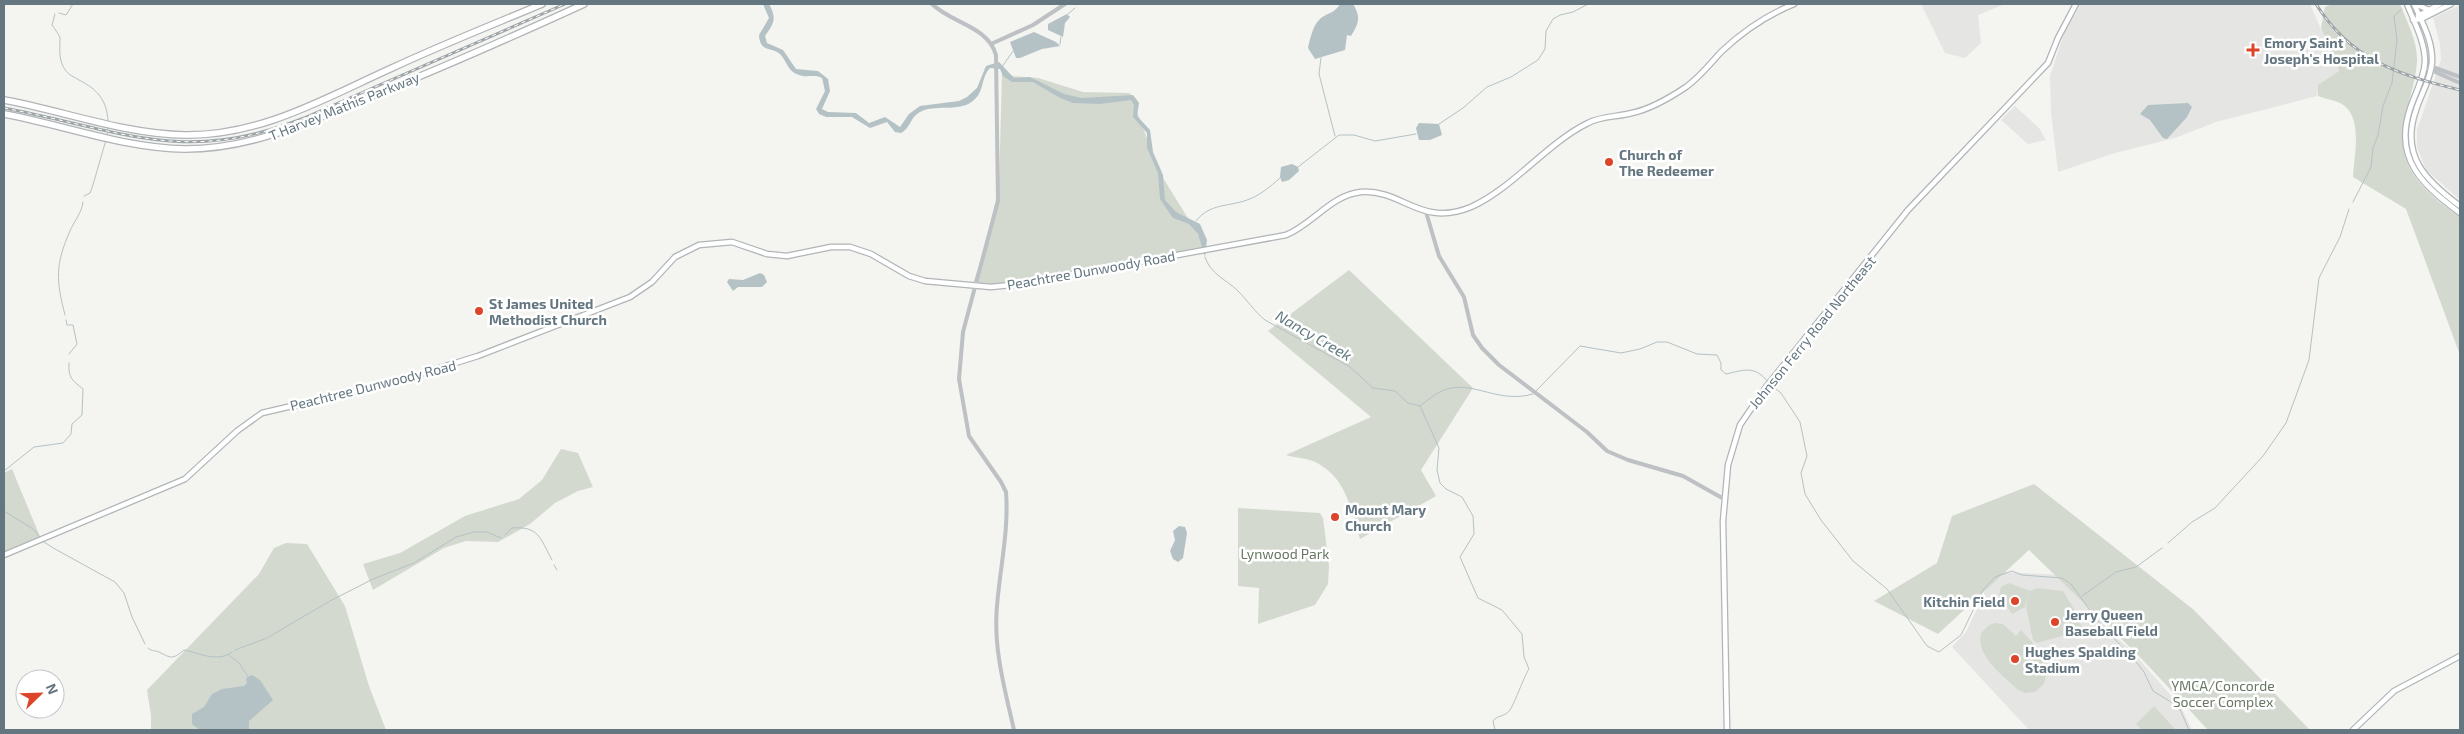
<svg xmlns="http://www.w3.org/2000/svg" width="2464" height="734" font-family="'Exo 2',sans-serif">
  <rect width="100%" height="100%" fill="#f4f4f0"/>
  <path fill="#e5e5e4" d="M1921,4h84l-27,11 3,28 -16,15 -20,-5z
    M2081,4h229l29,67 -20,14 -2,11 -101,26 -41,16 -60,15 -57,19 -7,-60 -1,-36 14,-42z
    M2460,5v195l-34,-30 -9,-23v-17l24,-70 -1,-16 -7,-26z
    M2015,106l24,22 7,12 -18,4 -27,-24z
    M2001,572l67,3 42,57 21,18 50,57 11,23h-163l-77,-83 14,-15 18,-38 2,-11z"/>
  <path fill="#d4d9d0" d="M2332,4h68c7,18 18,38 17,58 -2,25 -13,50 -14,75 -3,36 31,62 57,80v138l-54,-146 -53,-32c1,-22 11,-62 -13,-74 -6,-3 -15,-4 -22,-7v-11l21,-14 -18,-43 4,-21z
    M1002,72l11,4 25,2 45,14 47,1 30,80 47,76 -164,32 -71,6 14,-44 13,-57z
    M1349,270l124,118 -52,82 15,26 -76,43c-9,-30 -14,-61 -43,-76 -9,-5 -22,-5 -31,-8l85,-38 -103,-86z
    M561,449l17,4 15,34 -15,4 -23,12 -25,21 -32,18 -32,-1 -22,7 -71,42 -10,-26 37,-11 65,-37 54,-17 23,-19z
    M12,469l29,70 -37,16v-82z
    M2034,484l160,126 116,120h-102l-68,-73 -111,-107 -91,84 -64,-33 63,-38 15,-47z
    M1238,508l82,5 3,5 6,48 -1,18 -13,21 -57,19 1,-36 -21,-2z
    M286,543l21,1 38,62 24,80 17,44h-235v-14l-4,-26 112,-116 15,-26z
    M2009,583l21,8 -5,16 -13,7 -13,-19 2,-8z
    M2037,588l26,3 14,23 6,16 -46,13 -4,-3 -7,-33 4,-16z
    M1996,623l7,1 13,12 5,-6 20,22 -4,3 11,13 -4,16 -9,8 -10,1 -7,-3c-14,-14 -43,-34 -37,-57l8,-8z
    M2154,706l22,24h-34l-6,-6z"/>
  <path fill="#b4c2c5" d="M763,4h6c8,14 5,20 -4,32l2,7 16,7 13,19 22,2 10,8 2,12 -8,18 6,3 28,1 13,10 16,-6 15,10 9,-13 11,-8 39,-5 8,-4 10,-9 9,-22 13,-4 15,16 16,-1 34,17 18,4 51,-3 6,8 -2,13 13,14 3,22 10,23 2,25 11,12 24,12 7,16 -2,17 -7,-23 -9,-10 -16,-6 -13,-19 -2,-26 -11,-25v-15l-14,-16 1,-12 -3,-5 -31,4 -27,-1 -13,-5 -27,-16h-21l-9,-6 -3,-7 -10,-1c-9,9 -6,23 -15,31 -13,14 -37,5 -53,12 -12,5 -11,17 -21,22l-6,-1 -8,-10 -17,6 -18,-11h-26l-7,-3 -3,-5 9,-18 -3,-13c-8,-4 -15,0 -23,-3 -11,-3 -12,-13 -18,-20 -8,-9 -21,-1 -22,-20l10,-17z
    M1340,4h13c8,13 6,19 -2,32l-4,-1 -2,15 -30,9 -7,-11c2,-9 5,-24 13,-30 7,-5 15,-6 19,-14z
    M1067,14l3,3 -5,6 -2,14 -15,-7v-6z
    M1034,32l22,10 4,4 -18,3 -22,9h-4l-6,-16z
    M2188,103l4,4 -5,10 -20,22 -4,-1 -13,-18 -10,-6 8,-9z
    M1419,123l20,1 3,11 -12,5h-11l-3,-12z
    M1292,164l6,3 1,4 -10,9 -7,2 -2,-5 1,-10z
    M760,273l4,2 3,7 -5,5h-24l-5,4 -6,-9 2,-3 14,1z
    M1179,526l6,1 2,6 -4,25 -5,4 -5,-3 -3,-8 5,-11 -2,-9z
    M252,675l8,5 13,20 -24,21v9h-49l-8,-6v-10l12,-7 8,-13 10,-5 22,-3 3,-3 -1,-5z"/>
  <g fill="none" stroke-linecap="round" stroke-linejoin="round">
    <path stroke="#b4c2c5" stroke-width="1" d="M59,13l7,2 7,-11
      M55,14l-3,11c2,3 7,9 8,13 0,11 -2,23 6,33 3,4 8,6 13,9 18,9 28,20 29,41
      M1068,14l7,-6
      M1060,44l1,-7
      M1321,58l-2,16 16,62
      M1002,67l11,-16
      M1439,124l24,-16 24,-21 24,-10 27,-17 7,-11 1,-18 7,-12 7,-4 13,-3 15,-8
      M107,136l1,-8
      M1298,167l41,-32h15l21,6 41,-7
      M84,196l6,-3 2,-5 14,-48
      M2353,202l18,-35 2,-19 5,-13 5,-29 9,-23 5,-43 -3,-24 8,-7
      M1196,221c14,-18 32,-14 51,-21 12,-4 23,-13 33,-22
      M1205,257c5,17 22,23 33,34 10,10 16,20 27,29l85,47 23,21 22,3 13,12 12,3c8,-6 17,-14 27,-17 28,-8 51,15 86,5
      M65,315c-9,-35 -10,-50 5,-84 4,-10 12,-18 13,-29
      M66,320l1,5h6l4,19 -8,10
      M1771,385l10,8 19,29 7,34 -6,17 4,21 16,26 32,41 34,28 40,57 12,6 22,-17 22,-45 12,-13 17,-6 10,4 40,3 10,7 24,34 41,44 7,9 9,19 26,16 10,23
      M1536,391l44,-45 41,7 19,-4 17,-7h10l30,12 20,1 4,8v7l5,4c18,-4 29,-9 42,8
      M1420,406l19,42 -2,22 3,13 6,6 16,8 11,19 1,18 -14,23 18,41 24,12 20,24 2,23 5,12c-3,3 -14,33 -19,41 -5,7 -13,5 -17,11l2,9
      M4,471l30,-24 29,-4 8,-9 1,-10 10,-9 1,-26c-11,-9 -15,-11 -14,-26
      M4,511l29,18 11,13 11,7 60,33 9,11 8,24 13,27
      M505,535l7,-7c27,-2 28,10 40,32
      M2168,543l24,-21 23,-14 48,-52 23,-33 23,-63 10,-82 21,-41 9,-28
      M554,565l3,5
      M2082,596l34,-24 20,-5 26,-19
      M148,648c5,4 6,2 11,4 12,6 13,8 25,-2 15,3 34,13 48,2
      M235,650l32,-12 63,-37 43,-22 41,-16 42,-26 18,-5h13l14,6
      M229,655l10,8 10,15"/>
    <defs>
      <path id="major" d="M2407,4c7,18 18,37 18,58 -1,17 -10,31 -15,47 -17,51 14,77 50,104
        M2414,4c8,18 19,37 18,58 -1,17 -11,32 -16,48 -16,46 10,71 44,96
        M2415,4l14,6
        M2418,16l22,-12
        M2413,20l8,-1 30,-15
        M4,555l181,-76 52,-48 25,-18 132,-31 84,-26 152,-59 22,-15 23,-25 24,-12 33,-3 35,12 20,2 44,-9h19l21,7 38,22 16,5 66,6 29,-3 266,-49c27,-11 45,-40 75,-43 42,-3 59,36 110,15 41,-18 76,-64 117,-84 13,-7 29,-6 44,-10 19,-4 39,-16 54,-26 14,-10 24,-23 35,-35 21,-20 46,-37 73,-48
        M1727,730l-4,-209 5,-56 12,-40 26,-38 142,-177 140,-147 10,-25 18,-34
        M2353,730l41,-39 66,-35"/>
      <path id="highway" d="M4,100c60,11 120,34 181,35 76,1 140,-37 207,-67 49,-23 100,-43 150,-64
        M4,114c60,11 119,34 181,35 67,0 127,-28 187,-53 72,-29 142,-60 212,-92"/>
    </defs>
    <use href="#major" stroke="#b0b5b8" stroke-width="7"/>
    <use href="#highway" stroke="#b0b4b7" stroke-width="8"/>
    <path stroke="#bdc1c4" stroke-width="4" d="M932,4c19,19 56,22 64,51l2,146 -35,131 -4,47 10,57 32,46 5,10c3,38 -6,76 -9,114 -4,42 8,84 17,124
      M991,44l42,-19 32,-21
      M2430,66l30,11
      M2424,67l36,16
      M1426,212l13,44 25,41 9,38 9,13 17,17 88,67 20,19 21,9 55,16 41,23"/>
    <use href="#major" stroke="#fff" stroke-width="4.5"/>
    <use href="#highway" stroke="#fff" stroke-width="5.5"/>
    <defs>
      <path id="rail" d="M2316,4c35,56 83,71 144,86
        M4,108c117,22 180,58 300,10l261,-114"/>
    </defs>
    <use href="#rail" stroke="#9ea5a9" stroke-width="3"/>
    <use href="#rail" stroke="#fff" stroke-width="1" stroke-dasharray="4" stroke-linecap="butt"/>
  </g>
  <g fill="#dc4529" stroke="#fff" stroke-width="2">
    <path d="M2250.5 42.5h5v5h5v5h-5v5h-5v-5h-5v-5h5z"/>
    <circle cx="1609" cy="162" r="5"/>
    <circle cx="479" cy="311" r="5"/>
    <circle cx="1335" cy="517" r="5"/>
    <circle cx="2015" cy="601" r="5"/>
    <circle cx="2055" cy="622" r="5"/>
    <circle cx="2015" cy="659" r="5"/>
  </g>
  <g text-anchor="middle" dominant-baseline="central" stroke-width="5" stroke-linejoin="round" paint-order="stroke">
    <g font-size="14" font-weight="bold" fill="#647680" stroke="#fff" text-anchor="start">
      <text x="2264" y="42">Emory Saint<tspan x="2264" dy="16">Joseph's Hospital</tspan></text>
      <text x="1619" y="154">Church of<tspan x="1619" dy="16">The Redeemer</tspan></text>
      <text x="489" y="303">St James United<tspan x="489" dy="16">Methodist Church</tspan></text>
      <text x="1345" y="509">Mount Mary<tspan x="1345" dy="16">Church</tspan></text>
      <text x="2005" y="601" text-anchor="end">Kitchin Field</text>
      <text x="2065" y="614">Jerry Queen<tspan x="2065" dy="16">Baseball Field</tspan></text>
      <text x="2025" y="651">Hughes Spalding<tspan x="2025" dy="16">Stadium</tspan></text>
    </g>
    <g font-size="14" fill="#647680" stroke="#fff">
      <text transform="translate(344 106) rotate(-22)">T Harvey Mathis Parkway</text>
      <text transform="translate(1091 270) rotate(-10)">Peachtree Dunwoody Road</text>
      <text transform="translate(1812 332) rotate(-51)">Johnson Ferry Road Northeast</text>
      <text transform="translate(373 385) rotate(-14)">Peachtree Dunwoody Road</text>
    </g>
    <g font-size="14" fill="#687863" stroke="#fff">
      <text x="1285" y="553">Lynwood Park</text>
      <text x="2223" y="685">YMCA/Concorde<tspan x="2223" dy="16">Soccer Complex</tspan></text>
    </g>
    <g font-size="15" font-style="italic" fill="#5f787e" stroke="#fff">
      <text transform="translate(1314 335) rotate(30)">Nancy Creek</text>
    </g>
  </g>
  <rect width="2464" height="734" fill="none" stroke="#647680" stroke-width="10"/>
  <g transform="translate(40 694) rotate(67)"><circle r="24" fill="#ffffff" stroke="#c1c8cc"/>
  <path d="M0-4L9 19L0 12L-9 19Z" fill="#dc4529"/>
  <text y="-8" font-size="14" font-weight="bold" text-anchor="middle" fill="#647680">N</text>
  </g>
</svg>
